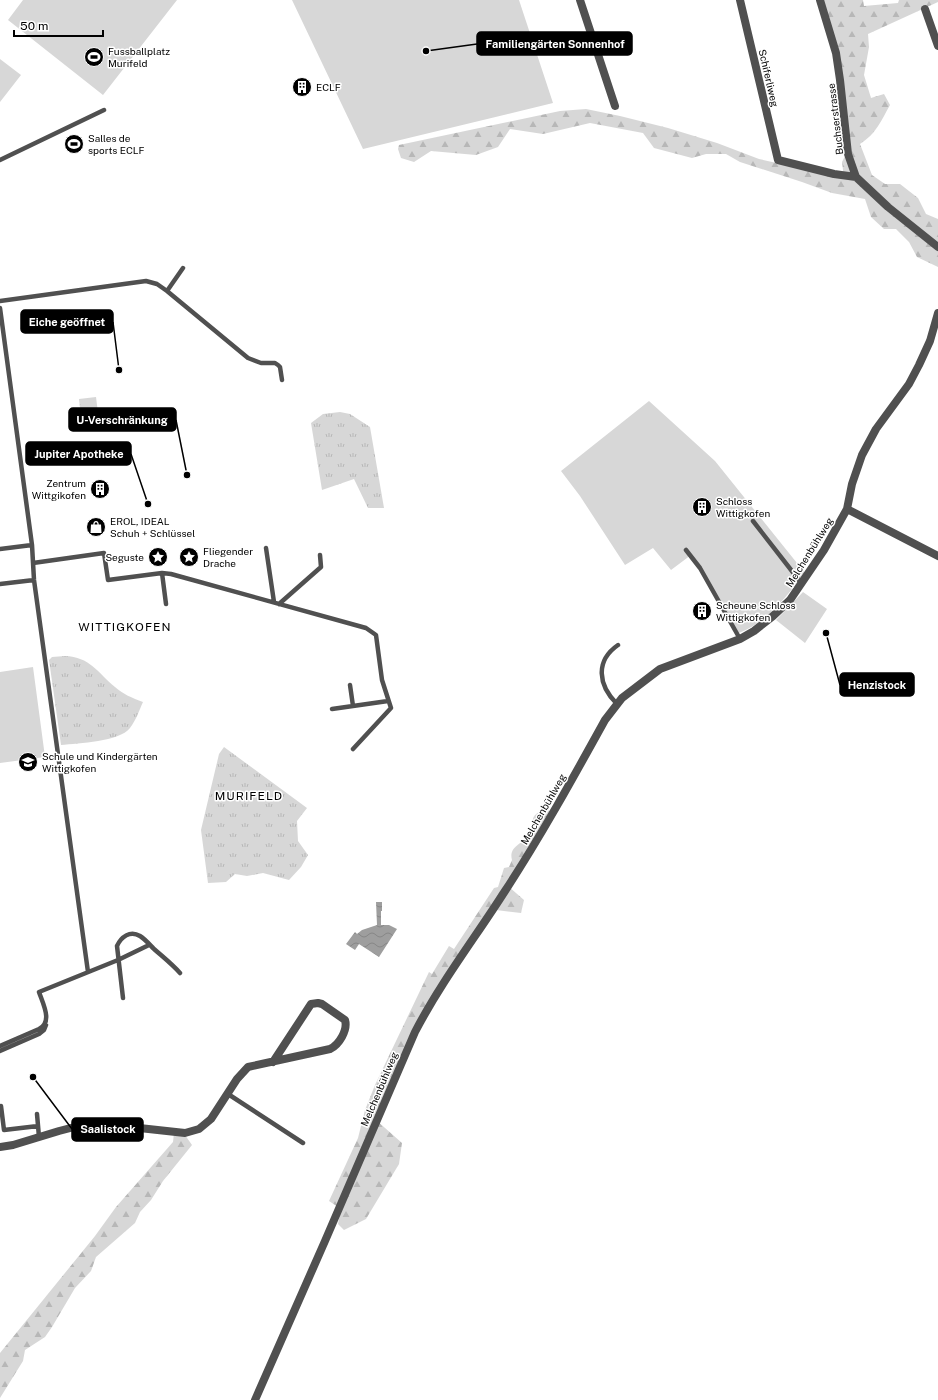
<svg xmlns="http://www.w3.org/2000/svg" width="938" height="1400" font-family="'Public Sans',sans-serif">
  <defs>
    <pattern id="forest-firs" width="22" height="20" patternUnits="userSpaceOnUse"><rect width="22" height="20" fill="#d7d7d7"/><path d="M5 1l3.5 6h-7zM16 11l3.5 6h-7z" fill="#b7b7b7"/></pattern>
    <pattern id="park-tufts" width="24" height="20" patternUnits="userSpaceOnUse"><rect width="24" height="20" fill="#d7d7d7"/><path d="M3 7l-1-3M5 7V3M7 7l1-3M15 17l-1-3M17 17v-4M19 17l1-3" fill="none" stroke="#b7b7b7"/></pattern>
    <pattern id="water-waves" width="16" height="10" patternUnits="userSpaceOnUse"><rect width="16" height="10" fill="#9e9e9e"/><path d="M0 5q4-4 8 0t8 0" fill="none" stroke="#868686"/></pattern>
  </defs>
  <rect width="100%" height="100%" fill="#fff"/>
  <path fill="#d7d7d7" d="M23,0h154l-74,95 -95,-75z
    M292,0h227l34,103 -190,46z
    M0,59l21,16 -21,27z
    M649,401l66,60 90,112c-19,24 -38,49 -66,60l-48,-78 -20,15 -18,-22 -28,17 -45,-69 -19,-25z
    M803,592l24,17 -22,34 -29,-23z
    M33,667l12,90 -45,6v-91z"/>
  <path fill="url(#forest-firs)" d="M823,0h40l1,6 34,-3 1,-3h39v2l-70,32 1,13 -5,28 7,23 13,-4 6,11c-9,16 -14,29 -30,39l12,31 13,9h15l18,14 8,16 12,5v48l-21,-10 -8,-15 -13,-13h-12l-13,-12 -6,-18 -33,-6 -30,-11 -62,-20 -14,-8h-20l-14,4 -38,-10 -11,-15 -53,-10 -47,11 -33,-5 -12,18 -22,8 -45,-4 -17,11 -13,-4 -3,-9 1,-4 161,-34 26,-2 34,7 48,12 49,15 42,16 85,19 -2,-16 8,-16z
    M545,809l7,3 -44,74 16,14 -3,13 -25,-3 -73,103 -47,107 26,23 -3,21 -33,55 -22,11 -6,-6 3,-15 -12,-8 29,-63 7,-28 10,-25 54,-113 3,2 17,-28 5,3 40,-61 4,-1 6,-19 5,-1 3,-7c-4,-14 12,-17 19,-26 7,-10 -7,-16 14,-25z
    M174,1133l11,2 7,10 -29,36 -12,19 -11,12 -5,11 -39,34 -5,14 -16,17 -23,39 -7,10 -20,13 -2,11 -23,37v-45l95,-117 21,-29 57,-65z"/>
  <path fill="url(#park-tufts)" d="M96,397l3,24 -17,3 -3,-25z
    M340,412l10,2 20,13 14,81h-16l-14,-29 -32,11 -11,-67 12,-9z
    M65,656c25,1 32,16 50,31 8,7 17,11 28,15 -4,9 -7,18 -13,26 -11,14 -51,15 -69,17l-12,-85 3,-3z
    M224,747l83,61 -10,13 1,20 10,14 -7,12 -12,13 -26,-7 -16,3 -12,-2 -9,8 -18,1 -7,-53 18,-76z"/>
  <path fill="url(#water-waves)" d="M376,902h6v9h-1v14h8l8,4 -18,28 -20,-13 -4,6 -9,-6 9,-12 2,2 5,-4 15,-5z"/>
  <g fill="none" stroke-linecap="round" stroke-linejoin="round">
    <path stroke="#505050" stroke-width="4.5" d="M0,160l104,-50
      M183,268l-16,23 81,67 13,5h14l3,2 2,2 2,13
      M0,301l146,-20 11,3 10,7
      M0,308l32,237 2,35 54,392
      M753,521l49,63
      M266,548l8,54
      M0,549l32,-4
      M686,550l14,18 40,71
      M33,563l71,-10 4,27 54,-7 9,1 195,54 10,7 6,45 9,28 -38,41
      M162,573l4,31
      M0,584l34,-4
      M279,604l42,-37 -1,-12
      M350,685l3,21
      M617,704c-19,-19 -22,-43 1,-59
      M332,709l56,-8
      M123,998l-6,-52c4,-9 13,-16 23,-10 5,3 10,9 14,13 9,8 18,15 26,24
      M0,1046l39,-17c14,-7 4,-25 0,-37l79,-32 31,-15
      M0,1051l39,-17 5,-4 2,-5
      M228,1094l75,49
      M1,1106l3,24 34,-4
      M37,1114l2,23"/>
    <path stroke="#505050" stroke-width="8" d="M580,0l35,106
      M740,0l38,160 56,14 22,3
      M820,0l16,53 4,27 8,74 8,23 32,30 50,40
      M925,9l13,37
      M847,509l91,47
      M0,1147l13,-2 46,-14 23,-6h30l73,8 14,-4 12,-10 26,-40 11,-12 82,-18c9,-4 18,-19 15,-29l-23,-16 -4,-1 -7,1 -38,58
      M255,1400l70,-159 90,-209c26,-50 60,-94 90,-141 36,-55 68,-113 100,-171l17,-22 38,-29 80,-30 14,-8 19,-15 17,-16 34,-50 23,-41 5,-25 10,-29 14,-26 33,-45 10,-19 11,-24 8,-28"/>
  </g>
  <defs>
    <symbol id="stadium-disc" viewBox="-11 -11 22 22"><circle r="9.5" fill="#000" stroke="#fff"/><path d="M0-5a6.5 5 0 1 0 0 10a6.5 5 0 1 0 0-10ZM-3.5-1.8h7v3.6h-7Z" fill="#fff"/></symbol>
    <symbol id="building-disc" viewBox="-11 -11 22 22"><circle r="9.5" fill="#000" stroke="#fff"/><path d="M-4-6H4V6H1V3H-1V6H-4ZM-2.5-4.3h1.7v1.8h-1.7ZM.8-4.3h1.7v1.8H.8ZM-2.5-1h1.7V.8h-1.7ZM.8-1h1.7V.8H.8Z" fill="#fff"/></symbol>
    <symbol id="shop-disc" viewBox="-11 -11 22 22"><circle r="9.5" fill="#000" stroke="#fff"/><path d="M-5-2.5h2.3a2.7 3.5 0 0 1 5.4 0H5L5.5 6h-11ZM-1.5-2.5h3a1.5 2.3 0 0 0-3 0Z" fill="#fff"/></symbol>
    <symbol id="sight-disc" viewBox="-11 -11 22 22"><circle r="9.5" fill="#000" stroke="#fff"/><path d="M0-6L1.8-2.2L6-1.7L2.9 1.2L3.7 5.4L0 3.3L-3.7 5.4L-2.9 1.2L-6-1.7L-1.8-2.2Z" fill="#fff"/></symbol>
    <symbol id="school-disc" viewBox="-11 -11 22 22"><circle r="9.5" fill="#000" stroke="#fff"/><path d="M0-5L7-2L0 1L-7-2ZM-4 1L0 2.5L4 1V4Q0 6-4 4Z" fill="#fff"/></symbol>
  </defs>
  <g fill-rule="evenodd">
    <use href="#stadium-disc" x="83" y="46" width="22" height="22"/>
    <use href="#building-disc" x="291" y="76" width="22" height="22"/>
    <use href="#stadium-disc" x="63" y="133" width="22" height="22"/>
    <use href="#building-disc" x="89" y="478" width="22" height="22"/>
    <use href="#building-disc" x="691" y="496" width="22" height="22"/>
    <use href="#shop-disc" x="85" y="516" width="22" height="22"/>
    <use href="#sight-disc" x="147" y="546" width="22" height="22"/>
    <use href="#sight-disc" x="178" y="546" width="22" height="22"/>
    <use href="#building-disc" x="691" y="600" width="22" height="22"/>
    <use href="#school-disc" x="17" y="751" width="22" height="22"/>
  </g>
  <g text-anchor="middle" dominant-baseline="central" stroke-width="3" stroke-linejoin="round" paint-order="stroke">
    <g font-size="10" fill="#000" stroke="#fff" text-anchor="start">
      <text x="108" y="51">Fussballplatz<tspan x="108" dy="12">Murifeld</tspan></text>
      <text x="316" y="87">ECLF</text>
      <text x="88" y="138">Salles de<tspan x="88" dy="12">sports ECLF</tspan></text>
      <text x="86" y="483" text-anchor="end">Zentrum<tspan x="86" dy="12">Wittgikofen</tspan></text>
      <text x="716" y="501">Schloss<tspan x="716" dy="12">Wittigkofen</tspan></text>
      <text x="110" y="521">EROL, IDEAL<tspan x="110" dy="12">Schuh + Schlüssel</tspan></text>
      <text x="203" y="551">Fliegender<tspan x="203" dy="12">Drache</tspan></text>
      <text x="144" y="557" text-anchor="end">Seguste</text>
      <text x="716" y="605">Scheune Schloss<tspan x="716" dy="12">Wittigkofen</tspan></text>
      <text x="42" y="756">Schule und Kindergärten<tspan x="42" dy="12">Wittigkofen</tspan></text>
    </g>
    <g font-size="10" fill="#000" stroke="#fff">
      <text transform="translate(769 78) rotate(77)">Schiferliweg</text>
      <text transform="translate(835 119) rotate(-97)">Buchserstrasse</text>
      <text transform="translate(809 552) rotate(-58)">Melchenbühlweg</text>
      <text transform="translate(543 809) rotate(-60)">Melchenbühlweg</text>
      <text transform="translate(379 1089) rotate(-67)">Melchenbühlweg</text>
    </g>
    <g font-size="12" letter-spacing="1" fill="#000" stroke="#fff">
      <text x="125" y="627">WITTIGKOFEN</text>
      <text x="249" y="796">MURIFELD</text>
    </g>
  </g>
  <path fill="none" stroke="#000" stroke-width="1.5" d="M426 51L477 44M119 370L113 322M187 475L176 420M148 504L131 454M826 633L840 685M33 1077L72 1129"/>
  <g fill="#000" stroke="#fff" stroke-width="1.5">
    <circle cx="426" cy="51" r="4"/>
    <circle cx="119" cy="370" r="4"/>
    <circle cx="187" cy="475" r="4"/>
    <circle cx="148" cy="504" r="4"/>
    <circle cx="826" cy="633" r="4"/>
    <circle cx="33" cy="1077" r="4"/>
  </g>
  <g fill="#000" stroke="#000" stroke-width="1.5">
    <rect x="477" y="32" width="155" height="23" rx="4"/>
    <rect x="21" y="310" width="92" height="23" rx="4"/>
    <rect x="69" y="408" width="107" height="23" rx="4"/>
    <rect x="26" y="442" width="105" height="23" rx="4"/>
    <rect x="840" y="673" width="74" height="23" rx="4"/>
    <rect x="72" y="1118" width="71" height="23" rx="4"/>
  </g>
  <g font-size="11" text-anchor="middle" font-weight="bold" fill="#fff">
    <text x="555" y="48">Familiengärten Sonnenhof</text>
    <text x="67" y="326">Eiche geöffnet</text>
    <text x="122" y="424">U-Verschränkung</text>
    <text x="79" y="458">Jupiter Apotheke</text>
    <text x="877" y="689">Henzistock</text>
    <text x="108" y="1133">Saalistock</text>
  </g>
  <path d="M14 30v6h89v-6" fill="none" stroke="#000000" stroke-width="2"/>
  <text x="20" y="30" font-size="12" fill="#000000" stroke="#ffffff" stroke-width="3" paint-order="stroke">50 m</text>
</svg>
